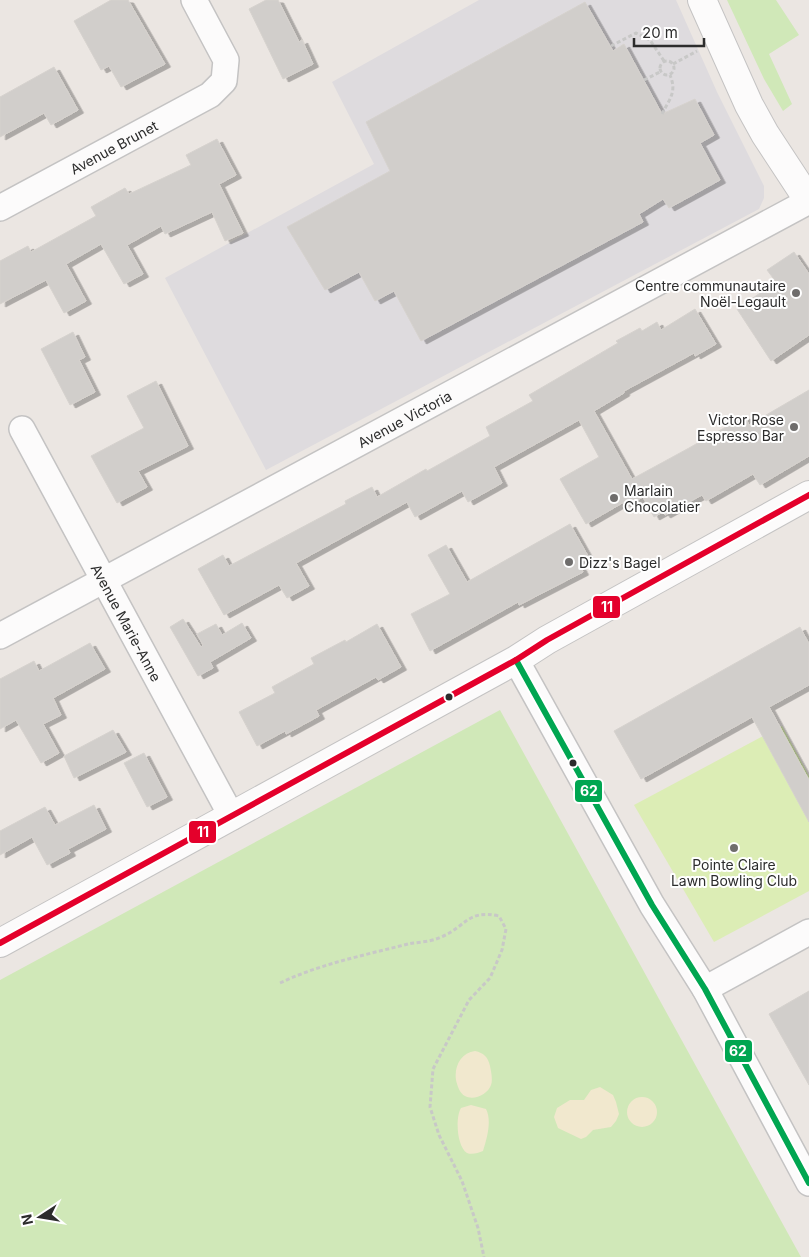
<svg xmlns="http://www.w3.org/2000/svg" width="809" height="1257" font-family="Inter,sans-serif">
  <defs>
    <filter id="shadow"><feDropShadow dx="5.5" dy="3" stdDeviation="0" flood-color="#0004"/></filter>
  </defs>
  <rect width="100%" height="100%" fill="#ebe6e2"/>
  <path fill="#dedbde" d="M479,0h197l41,92 47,94v12l-5,11 -493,261 -101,-192 209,-114 -42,-82z"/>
  <path fill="#d0e8b8" d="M727,0h49l23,35 -30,19 23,50 -9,7 -19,-32z
    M500,710l301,547h-801v-277z"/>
  <path fill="#f1e8ce" d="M475,1051c9,2 13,6 15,15 1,5 3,14 1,19 -3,9 -17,16 -26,11 -5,-2 -8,-11 -9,-16 -2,-14 5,-27 19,-29z
    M600,1087l13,8 3,7 3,12 -3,7 -5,6 -18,3 -7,7 -5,2 -23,-11 -4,-11 3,-9 13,-8h14l7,-10z
    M627 1112a15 15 0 1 1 30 0a15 15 0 1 1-30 0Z
    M471,1105l15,4c6,12 1,29 -3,42 -5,2 -11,4 -16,2 -10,-6 -12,-35 -6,-45z"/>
  <path fill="#dcedb5" d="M782,726l27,50v115l-95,51 -80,-137z"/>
  <path fill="#d1cecb" stroke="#d6d2ce" filter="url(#shadow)" d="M111,0h17l37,64 -44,23 -12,-21 -8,4 -27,-49z
    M266,0h12l21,42 3,-2 11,24 -30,15 -34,-70z
    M585,2l28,49 11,-7 38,70 33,-15 19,36 -14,8 20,37 -51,28 -6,-9 -24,15 4,8 -222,119 -27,-50 -19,10 -16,-29 -34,18 -38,-63 103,-56 -24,-49z
    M54,67l24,43 -27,15 -7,-12 -44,24v-40z
    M217,139l19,36 -17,9 24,49 -18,8 -13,-29 -47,22 -4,-8 -34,19 16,29 -19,10 -23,-40 -35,20 20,37 -22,12 -18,-33 -46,24v-43l28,-15 3,6 65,-36 -5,-9 34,-19 4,6 62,-29 -5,-10z
    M794,252l15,22v61l-38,26 -34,-52 39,-27 -9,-12z
    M695,309l21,35 -21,12 -1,-3 -70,38v2l-30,18 38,68 57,-31 56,-32 4,9 60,-35v66l-49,29 -7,-11 -47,27 -4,-6 -37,20 -2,-3 -9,5 -11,-20 -17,9 -2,-4 -38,22 -26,-45 39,-22 -20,-37 -85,47 8,16 -34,19 -6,-11 -47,26 -8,-15 -111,61 13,23 -22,12 -8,-13 -55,30 -26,-46 25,-14 6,11 117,-62 -1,-3 27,-14 5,10 49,-28 1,2 63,-35 -4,-9 47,-26 -4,-6 89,-52 -2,-2 24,-13 2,3 15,-9 4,8z
    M73,332l12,25 -6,3 16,32 -25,13 -29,-56z
    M156,381l32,65 -50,25 9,16 -30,16 -26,-47 53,-28 -17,-32z
    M570,524l18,32 -9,8 4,8 -64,33 -1,-3 -88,49 -19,-37 39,-20 -22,-39 18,-10 21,37z
    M183,619l18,28 2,-2 -6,-11 19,-10 6,11 20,-12 9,15 -41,24 3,6 -15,8 -28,-49z
    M377,624l24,43 -23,13 -2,-3 -60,33 3,6 -33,18 -1,-3 -28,15 -18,-34 36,-19 -3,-6 42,-23 -3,-6 34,-18 1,2z
    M800,627l9,17v41l-40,22 40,73v42l-57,-105 -111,62 -27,-48z
    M90,643l15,26 -52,29 8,17 -18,9 16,29 -18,10 -25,-43 -16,9v-50l34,-18 5,10z
    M113,730l13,22 -52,26 -10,-22z
    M144,753l23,44 -20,10 -23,-44z
    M94,805l12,24 -38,20 2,4 -23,12 -15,-28 -32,18v-24l45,-24 10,18z
    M809,991v94l-40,-71z"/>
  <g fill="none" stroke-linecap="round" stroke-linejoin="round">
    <defs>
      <g id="street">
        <path id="s1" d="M0,208l210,-113 14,-14 2,-21 -32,-60"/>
        <path id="s2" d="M22,429l210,388"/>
        <path id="s3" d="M0,636l809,-435"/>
        <path d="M516,660l136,245 53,84 104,194"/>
        <path d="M705,989l104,-57"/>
      </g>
      <path id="secondary" d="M702,0l47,105 16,29 44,67
        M0,943l474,-260 42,-23 31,-20 262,-145"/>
    </defs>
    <use href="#street" stroke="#c4c3c3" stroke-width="28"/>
    <use href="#secondary" stroke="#c4c3c3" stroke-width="30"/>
    <path stroke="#c8c8c7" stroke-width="3" stroke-dasharray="4 2.5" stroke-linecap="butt" d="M611,46l25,-13 14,7 14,21
      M660 68a7 7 0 1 1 14 0a7 7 0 1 1-14 0Z
      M673,64l24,-13
      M644,80l16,-8
      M662,114c8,-16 15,-22 8,-39
      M280,983c40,-19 85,-28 128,-39 10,-2 23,-2 33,-7 25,-10 26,-28 58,-21l7,13 -4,21 -12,28 -21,22 -36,69 -3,38 9,28 23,46 16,47 6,29"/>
    <use href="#street" stroke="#fcfbfb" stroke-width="25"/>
    <use href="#secondary" stroke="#fcfbfb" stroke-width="28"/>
    <defs>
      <path id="bus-1" d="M516,660l136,245 53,84 104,194"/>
      <path id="bus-2" d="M0,943l474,-260 42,-23 31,-20 262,-145"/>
    </defs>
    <use href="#bus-1" stroke="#fff" stroke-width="10"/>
    <use href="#bus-2" stroke="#fff" stroke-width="10"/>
    <use href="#bus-1" stroke="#00a651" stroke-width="6"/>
    <use href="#bus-2" stroke="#e4002b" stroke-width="6"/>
  </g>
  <g fill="#6f6d6c" stroke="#fff" stroke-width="2">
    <circle cx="796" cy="293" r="5"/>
    <circle cx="794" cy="427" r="5"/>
    <circle cx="614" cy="498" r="5"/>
    <circle cx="569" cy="562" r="5"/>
    <circle cx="734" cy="848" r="5"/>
  </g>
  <g fill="#2c2c2c" stroke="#fff" stroke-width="2">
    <circle cx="449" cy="697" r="4.5"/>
    <circle cx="573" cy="763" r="4.5"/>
  </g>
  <g text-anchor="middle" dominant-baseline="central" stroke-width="4" stroke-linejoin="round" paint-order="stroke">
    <g font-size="14" fill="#2c2c2c" stroke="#fff">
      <text stroke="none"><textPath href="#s1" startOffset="129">Avenue Brunet</textPath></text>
      <text stroke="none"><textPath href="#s3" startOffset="459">Avenue Victoria</textPath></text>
      <text stroke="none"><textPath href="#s2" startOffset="220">Avenue Marie-Anne</textPath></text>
    </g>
    <g font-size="14" fill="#2c2c2c" stroke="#fff" text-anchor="end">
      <text x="786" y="285">Centre communautaire<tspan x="786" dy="16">Noël-Legault</tspan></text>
      <text x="784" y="419">Victor Rose<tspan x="784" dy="16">Espresso Bar</tspan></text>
      <text x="624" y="490" text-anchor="start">Marlain<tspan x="624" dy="16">Chocolatier</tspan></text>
      <text x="579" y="562" text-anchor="start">Dizz's Bagel</text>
      <text x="734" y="864" text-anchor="middle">Pointe Claire<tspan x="734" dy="16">Lawn Bowling Club</tspan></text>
    </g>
  </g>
  <g stroke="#fff" stroke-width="2">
    <rect x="592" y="595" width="29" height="24" rx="5" fill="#e4002b"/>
    <rect x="574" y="779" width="29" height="24" rx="5" fill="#00a651"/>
    <rect x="188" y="820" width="29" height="24" rx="5" fill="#e4002b"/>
    <rect x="724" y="1039" width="29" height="24" rx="5" fill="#00a651"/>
  </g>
  <g font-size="14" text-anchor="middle" font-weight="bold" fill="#fff">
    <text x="607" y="612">11</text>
    <text x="589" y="796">62</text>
    <text x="203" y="837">11</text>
    <text x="738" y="1056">62</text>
  </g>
  <g transform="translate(40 1217) rotate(258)" stroke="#ffffff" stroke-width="4" paint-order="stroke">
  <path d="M0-4L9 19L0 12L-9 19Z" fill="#2c2c2c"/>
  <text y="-8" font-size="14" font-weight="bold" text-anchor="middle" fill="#2c2c2c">N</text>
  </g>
  <path d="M634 38v8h70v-8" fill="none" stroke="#2c2c2c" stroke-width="2.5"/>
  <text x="642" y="38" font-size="15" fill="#2c2c2c" stroke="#ffffff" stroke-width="4" paint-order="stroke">20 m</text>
</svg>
